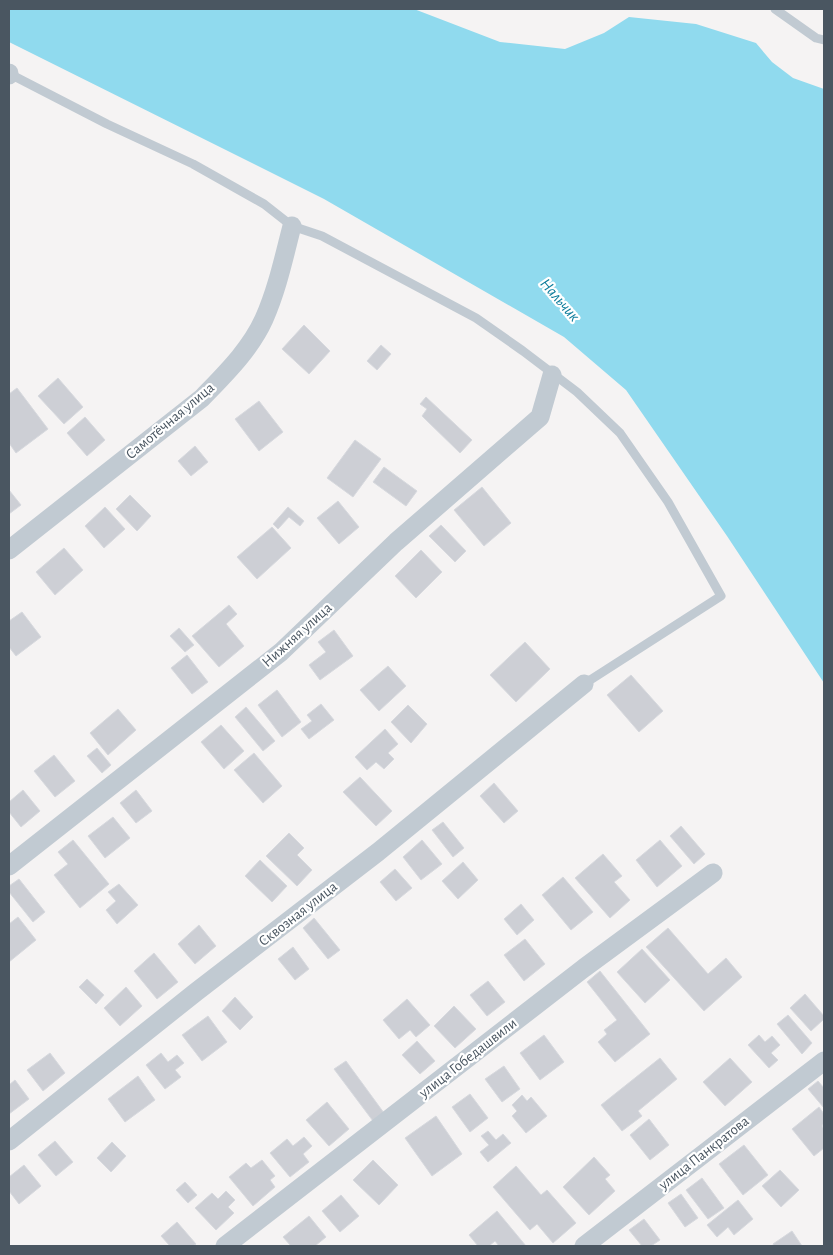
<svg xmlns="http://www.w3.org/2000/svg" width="833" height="1255" font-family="'Alegreya Sans',sans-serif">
  <rect width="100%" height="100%" fill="#f5f3f3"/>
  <path fill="#90daee" d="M9,9h405l86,33 65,7 39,-16 25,-16 67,7 60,19 16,19 21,16 31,11v594l-97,-147 -101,-146 -62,-53 -240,-138 -315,-157z"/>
  <path fill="#cdcfd5" stroke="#d7d9de" d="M304,325l26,26 -21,23 -27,-25z
    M381,345l10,9 -14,16 -10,-9z
    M58,378l25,29 -19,17 -26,-28z
    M17,388l31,41 -32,24 -7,-10v-49z
    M426,397l46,43 -12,13 -38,-37 5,-7 -7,-5z
    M259,401l24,31 -24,19 -24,-32z
    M85,417l20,23 -18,16 -20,-23z
    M355,440l26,19 -28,38 -26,-19z
    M195,446l13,16 -17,14 -13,-15z
    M384,467l33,24 -11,15 -33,-24z
    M482,487l29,36 -27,23 -30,-36z
    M9,490l12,15 -12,9z
    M130,495l21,21 -14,15 -21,-22z
    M338,501l21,26 -20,17 -22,-26z
    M105,507l20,22 -21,19 -19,-22z
    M288,507l16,14 -4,5 -11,-9 -11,12 -5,-5z
    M441,525l25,26 -11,11 -26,-26z
    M272,527l19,21 -34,31 -20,-22z
    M64,548l19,22 -28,25 -19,-23z
    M421,550l21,22 -26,26 -21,-22z
    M229,605l8,9 -11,10 18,22 -25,21 -27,-31z
    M22,612l19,25 -25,19 -7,-9v-26z
    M179,628l15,17 -9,7 -15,-16z
    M334,630l19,26 -33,24 -11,-15 17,-13 -8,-10z
    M525,642l25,27 -34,33 -26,-27z
    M187,655l21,27 -16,12 -21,-26z
    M388,666l18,20 -27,25 -19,-21z
    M631,675l32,36 -24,21 -32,-37z
    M277,690l24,32 -19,15 -24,-32z
    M321,704l13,16 -25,19 -8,-10 11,-8 -5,-6z
    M408,705l19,19 -16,19 -20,-21z
    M246,707l29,34 -12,10 -28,-34z
    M118,709l18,21 -28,25 -18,-22z
    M221,725l23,26 -20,18 -23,-27z
    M385,729l13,15 -10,9 6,6 -10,10 -8,-7 -9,8 -12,-13z
    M97,748l14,17 -9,8 -15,-17z
    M254,753l28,33 -19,17 -29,-33z
    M54,755l21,26 -20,16 -21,-26z
    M360,777l32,34 -16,15 -33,-34z
    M494,783l24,28 -14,12 -24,-27z
    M23,790l17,21 -19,16 -12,-15v-10z
    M136,790l16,21 -16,12 -16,-20z
    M113,817l17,21 -25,20 -17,-22z
    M443,822l21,26 -11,9 -21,-27z
    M681,826l24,28 -11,10 -24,-28z
    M289,833l15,15 -7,7 15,15 -15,16 -31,-30z
    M73,840l36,44 -29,24 -26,-33 14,-11 -10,-12z
    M422,840l20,24 -21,16 -18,-23z
    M660,840l22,26 -25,21 -21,-27z
    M603,854l19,22 -8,6 16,18 -20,18 -35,-40z
    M260,860l27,26 -15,16 -27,-26z
    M463,862l15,18 -20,19 -16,-18z
    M395,869l17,19 -16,13 -16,-19z
    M563,877l30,35 -22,18 -29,-35z
    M19,879l26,33 -12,10 -24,-30v-6z
    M119,884l19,21 -21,19 -11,-14 10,-9 -8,-9z
    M521,904l13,16 -17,15 -13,-16z
    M18,917l18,23 -27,22v-38z
    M314,918l26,32 -12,9 -25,-31z
    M199,925l17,21 -21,18 -17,-20z
    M668,928l40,46 18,-16 16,19 -38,34 -58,-64z
    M525,939l20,25 -21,17 -20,-26z
    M293,947l16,22 -14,11 -17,-21z
    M642,949l28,31 -25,23 -28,-31z
    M154,953l24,29 -21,17 -23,-28z
    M600,971l50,63 -35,28 -17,-20 9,-8 -3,-4 13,-10 -30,-38z
    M87,979l17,16 -8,9 -17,-17z
    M488,981l17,21 -18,14 -17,-21z
    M126,987l16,19 -22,20 -16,-18z
    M805,994l19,22v3l-13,12 -21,-23z
    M235,997l18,20 -13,13 -18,-19z
    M407,999l23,26 -14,12 -6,-7 -11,9 -16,-19z
    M454,1006l22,23 -21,19 -21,-22z
    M788,1015l24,28 -10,11 -25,-30z
    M208,1016l19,26 -25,19 -20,-26z
    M544,1035l20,27 -24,18 -20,-27z
    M759,1035l6,7 7,-6 8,9 -9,8 7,7 -9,8 -21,-23z
    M417,1041l18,20 -15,13 -18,-19z
    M50,1053l15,20 -22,18 -16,-21z
    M161,1053l7,9 9,-7 7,8 -9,7 6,7 -16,12 -19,-24z
    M660,1058l17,21 -39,32 4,5 -20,15 -21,-26z
    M730,1058l22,24 -27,24 -22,-24z
    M346,1061l38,52 -11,8 -39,-52z
    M504,1066l16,23 -18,13 -17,-23z
    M138,1076l17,24 -30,22 -17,-23z
    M15,1080l14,19 -20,15v-29z
    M818,1081l6,7v20l-16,-19z
    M470,1094l18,24 -18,14 -18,-25z
    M522,1095l5,6 4,-4 16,19 -21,17 -14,-17 5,-5 -5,-6z
    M327,1102l22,27 -20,17 -23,-26z
    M819,1107l5,7v9l-2,3 2,3v19l-10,8 -22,-27z
    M436,1116l26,38 -30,22 -27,-38z
    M649,1119l20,26 -19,15 -20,-25z
    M488,1131l8,9 7,-6 8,9 -23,19 -8,-10 9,-7 -8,-9z
    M304,1137l8,9 -9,8 6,8 -19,15 -20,-24 17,-14 6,7z
    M55,1141l18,21 -17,14 -18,-21z
    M112,1142l14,14 -15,16 -14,-14z
    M744,1145l24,30 -25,20 -24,-31z
    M594,1157l16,18 -5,4 10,12 -26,24 -26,-28z
    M262,1160l13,16 -5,4 5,7 -22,19 -24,-29 17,-14 5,5z
    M373,1160l25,25 -19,20 -26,-25z
    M24,1165l17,21 -22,18 -10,-13v-14z
    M516,1166l25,29 6,-5 29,33 -23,20 -16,-19 -7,6 -37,-43z
    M780,1170l19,20 -18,17 -19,-21z
    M702,1178l22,30 -16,11 -22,-29z
    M185,1182l12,13 -9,8 -12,-13z
    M226,1191l9,9 -7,7 6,6 -18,17 -21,-22 17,-15 6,6z
    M681,1194l17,24 -13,9 -17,-24z
    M341,1195l18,21 -19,16 -18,-21z
    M738,1200l15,19 -19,16 -6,-8 -11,10 -10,-12z
    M497,1211l29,35h-27l-4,-5 -6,5h-11l-9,-11z
    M309,1216l17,21 -11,9h-24l-8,-9z
    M644,1219l16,21 -9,6h-9l-13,-16z
    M177,1222l19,22 -3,2h-23l-9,-10z
    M792,1231l10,15h-28l-1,-2z"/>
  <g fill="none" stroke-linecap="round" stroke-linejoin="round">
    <path stroke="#c1cad2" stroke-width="9" d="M775,9l41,29 8,2
      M10,74l97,50 86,40 71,40 28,22 30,10 154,82 47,33 54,41 43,41 48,69 53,94 -137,88"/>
    <path stroke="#c1cad2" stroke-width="19" d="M9,73v2
      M9,550l193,-152c23,-24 48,-48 62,-79 13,-29 20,-62 28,-93
      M9,866l272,-214 115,-110 144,-125 12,-42
      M9,1141l187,-149 182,-140 206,-168
      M225,1246l359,-278 129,-95
      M584,1246l240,-185"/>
  </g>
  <g text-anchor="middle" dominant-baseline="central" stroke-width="4.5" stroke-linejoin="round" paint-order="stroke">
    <g font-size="15" fill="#4a5661" stroke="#fff">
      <text transform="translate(170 421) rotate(-40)">Самотёчная улица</text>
      <text transform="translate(297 635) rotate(-42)">Нижняя улица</text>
      <text transform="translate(298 914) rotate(-38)">Сквозная улица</text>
      <text transform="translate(468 1058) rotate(-38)">улица Гобедашвили</text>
      <text transform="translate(704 1153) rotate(-38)">улица Панкратова</text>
    </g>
    <g font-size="16" font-style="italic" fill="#0c7c9b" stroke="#fff">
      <text transform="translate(560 300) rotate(49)">Нальчик</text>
    </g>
  </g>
  <rect width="833" height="1255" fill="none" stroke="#4a5661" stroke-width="20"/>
</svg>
